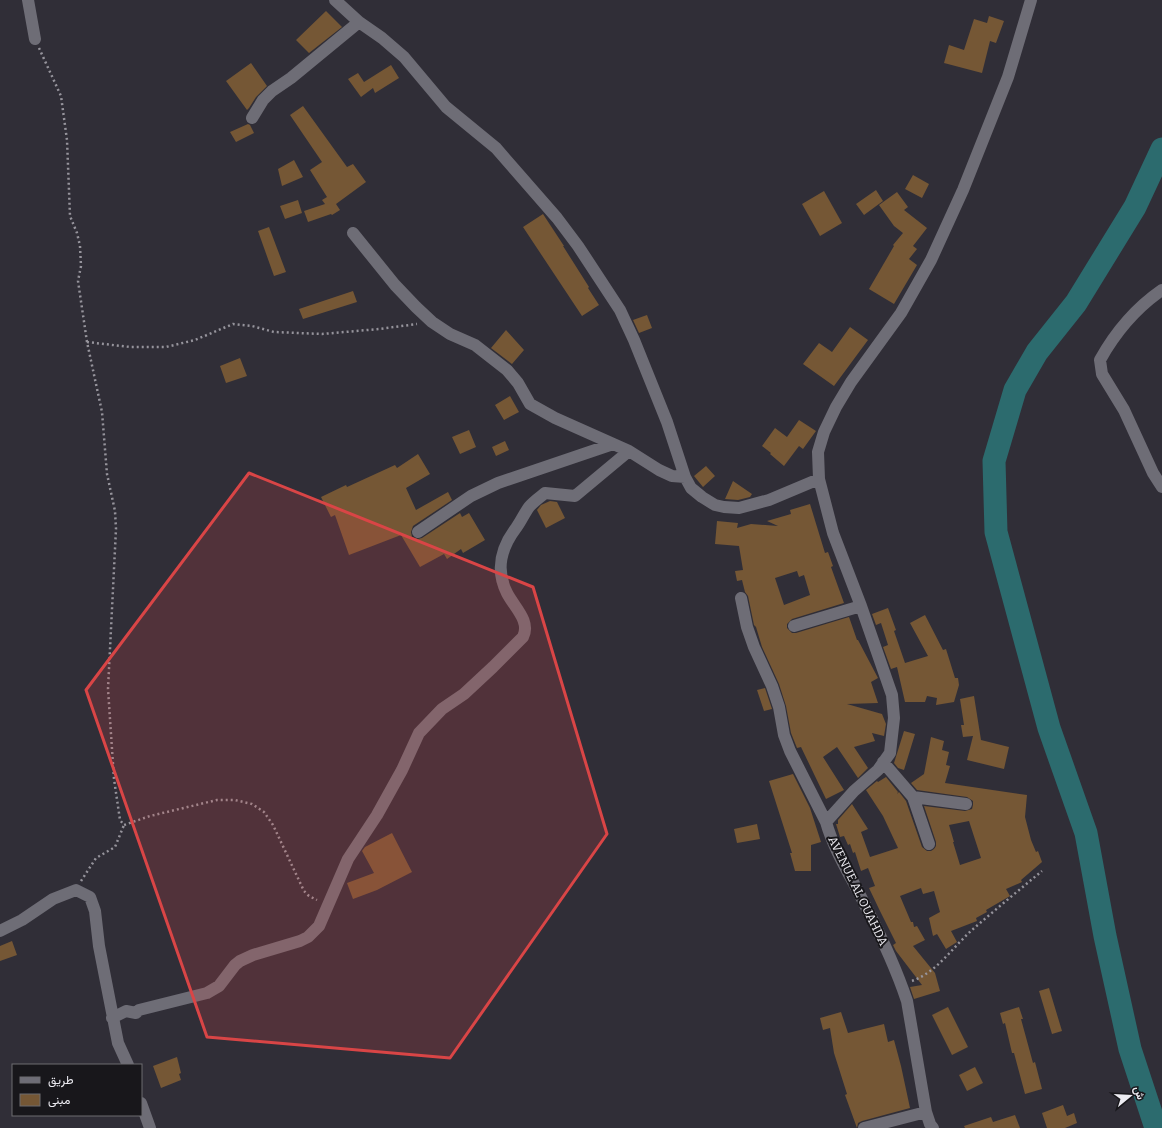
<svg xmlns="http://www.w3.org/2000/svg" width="1162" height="1128" font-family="Bitter,Vazirmatn,serif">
  <rect width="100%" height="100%" fill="#302e37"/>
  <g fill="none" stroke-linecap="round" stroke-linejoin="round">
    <path stroke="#2c6b6e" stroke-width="23" d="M1156,1128l-26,-79 -25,-113 -19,-103 -37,-105 -53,-196 -2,-71 21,-71 22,-38 39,-49 59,-96 27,-58"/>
  </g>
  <path fill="#755735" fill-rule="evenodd" d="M326,11l16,16 -33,26 -13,-13z
    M989,16l15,5 -8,22 -6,-2 -8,32 -38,-10 5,-18 15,5 10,-31 13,4z
    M251,63l16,23 -11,11 -7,11 -2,2 -21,-29z
    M391,65l8,13 -24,15 -2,-5 -12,9 -13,-18 10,-6 6,9z
    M303,106l44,61 6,-3 13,18 -30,22 4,6 -8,5 -1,-1 -23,8 -4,-11 21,-7 -3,-4 5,-3 -17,-27 12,-8 -32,-47z
    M248,124l2,1 4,8 -18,9 -6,-10z
    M294,160l9,17 -21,9 -4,-17z
    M913,175l16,9 -7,14 -17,-9z
    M876,190l7,11 -19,14 -8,-11z
    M824,191l18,32 -22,13 -18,-32z
    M897,192l11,15 -4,3 23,18 -14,18 4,3 -8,10 8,6 -23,39 -25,-15 25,-43 -1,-1 10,-12 -9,-7 -15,-21z
    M298,200l4,13 -17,6 -5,-13z
    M543,214l21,32h-1l26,41 -1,1 11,17 -17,11 -59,-89z
    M269,227l17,45 -12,4 -16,-45z
    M353,291l4,11 -54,17 -4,-10z
    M647,315l5,13 -13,5 -6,-13z
    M850,327l18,13 -34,46 -31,-22 16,-21 13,9z
    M506,330l18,20 -12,14 -21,-16z
    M240,358l7,18 -21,7 -6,-17z
    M510,396l9,16 -15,8 -9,-15z
    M799,420l17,11 -13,18 -4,-3 -15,20 -14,-12 1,-1 -9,-7 13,-18 12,9z
    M469,430l7,17 -16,7 -8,-17z
    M505,441l4,9 -13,6 -4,-9z
    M418,454l12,20 -24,14 10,22 32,-18 4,8 -39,26 -2,6 1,5 6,2 4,-1 38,-25 2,4 7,-4 16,27 -22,13 -2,-4 -14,10 -3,-5 -24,13 -19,-32 -52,20 -14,-40 -4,2 -10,-20 25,-12 1,2 48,-22 2,3z
    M706,466l9,10 -12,11 -9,-11z
    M733,481l19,13 -2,3 -12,3 -13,-1z
    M550,501l7,1 8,16 -19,10 -9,-18 4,-5z
    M810,504l15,49 3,-1 5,14 -2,1 13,36 -52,16 -5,5v4l5,5h4l53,-16 8,23h1l20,38 -7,4 7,21 -31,1 35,10 4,10 -2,12 -12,-3 3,8 -21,6 14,21 -10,10 -21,-31 -14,10 21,33 -18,9 -25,-52 -4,1 -6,-15 -5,-27 -7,-22 -17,-37 -6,-20 -2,-2 -6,-29 -3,-4 -3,-12 -5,1 -2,-10 8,-1 -4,-24 -24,-2 2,-23 21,2 -1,5 14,-4 27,2 -11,-5 24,-7 -1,-4zM797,571l2,6 5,-2 6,20 -26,10 -9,-27z
    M888,608l8,22 -2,1 11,32 23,-7 -18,-33 15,-8 18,35 3,-1 9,29h3l1,7 -5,17 -18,3 1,-7 -10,-2 -2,6h-20l-8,-35 -6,2 -8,-22 5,-2 -7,-22 -5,2 -4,-11z
    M765,688l7,21 -8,2 -7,-21z
    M974,696l7,44 28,7 -5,22 -37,-9 6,-24 -10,1 -2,-12h3l-4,-26z
    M904,731l11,3 -11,36 -6,-2 -4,-5z
    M931,737l13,4 -2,9 7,2 -3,13 4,1 -5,17 82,12 -2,22 6,23 5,12 2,-1 4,11 -21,18 1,2 -16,7 4,7 -24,14 1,2 -11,6 1,3 -26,10 6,11 -11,7 -9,-15 -4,2 -4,-18 11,-6 -6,-21 -11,3 -2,-6 -21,8 11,26h2l1,5 3,-1 8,14 -12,6 22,27 5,18 -26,8 -4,-12 12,-2 -26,-34 -3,-6 3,-2 -17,-34 -10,-21 6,-2 -7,-18 -7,3 -6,-19 -2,1 -3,-9 -2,1 -4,-9 -4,1 -4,-13h2v-4l14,-16 16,25 -7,3 9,25 28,-9 -15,-32 -17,-26 11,-9 1,1 8,-5 12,15 -1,2 2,-2 7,9 16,46 5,4h4l3,-2 2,-3v-4l-12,-36 41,5 7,-2 1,-4v-4l-6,-4 -50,-7 -6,-7 13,-9zM969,821l12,37 -21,7 -7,-23h1l-5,-17z
    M793,774l17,34 11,34 -10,3v26h-16l-5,-18h2l-23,-72z
    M757,824l3,15 -23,4 -3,-14z
    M392,833l20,39 -35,18 -24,9 -6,-16 27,-10 -12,-22 3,-4z
    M12,941l5,14 -17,6v-15z
    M1049,988l13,43 -10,3 -13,-43z
    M948,1007l20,40 -16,8 -20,-40z
    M1019,1007l4,12h-2l12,44 2,-1 7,27 -17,5 -11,-41h-2l-7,-30 -2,1 -3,-11z
    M841,1012l7,21 36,-9 4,18 6,-2 7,26 9,42 -48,13 -4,2 -1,5 -12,-33 2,-1 -13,-41 -4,-25 -7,2 -3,-12z
    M177,1057l4,16 -2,1 2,6 -20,8 -8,-22z
    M975,1067l8,16 -16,8 -8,-16z
    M1063,1105l4,11 7,-3 3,10 -12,5h-18l-5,-15z
    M1015,1115l5,13h-55l-1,-2 27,-9 2,5z"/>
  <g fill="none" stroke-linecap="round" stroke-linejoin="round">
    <path stroke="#96949c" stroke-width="2.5" stroke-dasharray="2 3" stroke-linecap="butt" d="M39,48l22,48 6,44 3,76 7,17 3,13 1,20 -3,15 9,61 15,70 5,62 8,37 1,18 -8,160 6,90 6,41 4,5 26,-9 67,-16h18l17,4 12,8 9,13 31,66 5,5 8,4
      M87,342l43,5h36l29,-7 38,-16 19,2 22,6 48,2 57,-5 38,-5
      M81,881l15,-23 19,-11 9,-22
      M912,981c25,-9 41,-34 60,-51 23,-20 47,-40 70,-59"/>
    <path stroke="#6e6d76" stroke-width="12" d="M28,0l7,39
      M335,0l24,22 23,16 22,19 42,50 50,41 61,70 21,28 42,64 14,30 33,82 18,55 6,11 11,9 13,8 9,2 15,1 30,-8 50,-21
      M252,118l11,-18 9,-9 19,-13 68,-56
      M353,233l42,52 21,22 16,15 18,12 25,11 32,25 11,13 12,21 25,14 74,33 30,19 13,6 13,1
      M1162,290c-26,18 -47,43 -62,70l2,14 22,36 29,63 9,14
      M418,532l53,-36 27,-13 115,-39
      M741,598l6,29 7,20 18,39 7,21 5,28 6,16 36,71
      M794,626l67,-20
      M883,762l30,35 16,47
      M913,797l53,7
      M0,931l22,-11 31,-21 23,-9 14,7 5,14 4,35 19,97 10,22
      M112,1018l14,-7 10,2 3,-3 68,-17 12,-7 16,-21 5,-4 13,-6 47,-14 8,-4 11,-11 29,-67 29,-44 25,-45 17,-37 23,-24 22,-15 29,-27 30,-30c8,-16 -9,-30 -16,-44 -12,-24 -6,-45 9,-65 5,-7 8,-14 13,-21 4,-5 11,-10 16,-14l30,3 54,-45
      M141,1103l9,25
      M864,1128l62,-16
      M933,1128l-3,-4 -4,-12 -19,-111c-11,-33 -26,-65 -42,-96 -13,-27 -31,-54 -39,-83l28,-31 24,-21 12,-17 4,-35 -2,-23 -31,-89 -28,-73 -14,-54 -1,-27 6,-20 12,-25 15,-25 50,-69 30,-53 32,-70 45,-113 23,-77"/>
  </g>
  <path fill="#d94546" fill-opacity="0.2" stroke="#d94546" stroke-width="3" stroke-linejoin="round" d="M249,473l284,114 74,247 -157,224 -243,-21 -121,-347z"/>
  <g text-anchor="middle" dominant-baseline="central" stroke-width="4" stroke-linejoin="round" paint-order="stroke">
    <g font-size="12" fill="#edecf2" stroke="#18171b">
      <text transform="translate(858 891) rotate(64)">AVENUE AL OUAHDA</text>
    </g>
  </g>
  <rect x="12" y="1064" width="130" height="52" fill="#18171b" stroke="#6d6c71"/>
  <rect x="20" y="1077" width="20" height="6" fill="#6e6d76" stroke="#6d6c71"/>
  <text x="48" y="1084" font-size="12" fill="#edecf2">طريق</text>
  <rect x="20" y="1094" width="20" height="12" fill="#755735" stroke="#6d6c71"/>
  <text x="48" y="1104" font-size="12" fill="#edecf2">مبنى</text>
  <g transform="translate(1130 1096) rotate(72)" stroke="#18171b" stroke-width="3" paint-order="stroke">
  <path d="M0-3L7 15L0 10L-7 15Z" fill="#edecf2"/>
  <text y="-6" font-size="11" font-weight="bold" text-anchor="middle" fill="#edecf2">ش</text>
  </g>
</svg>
